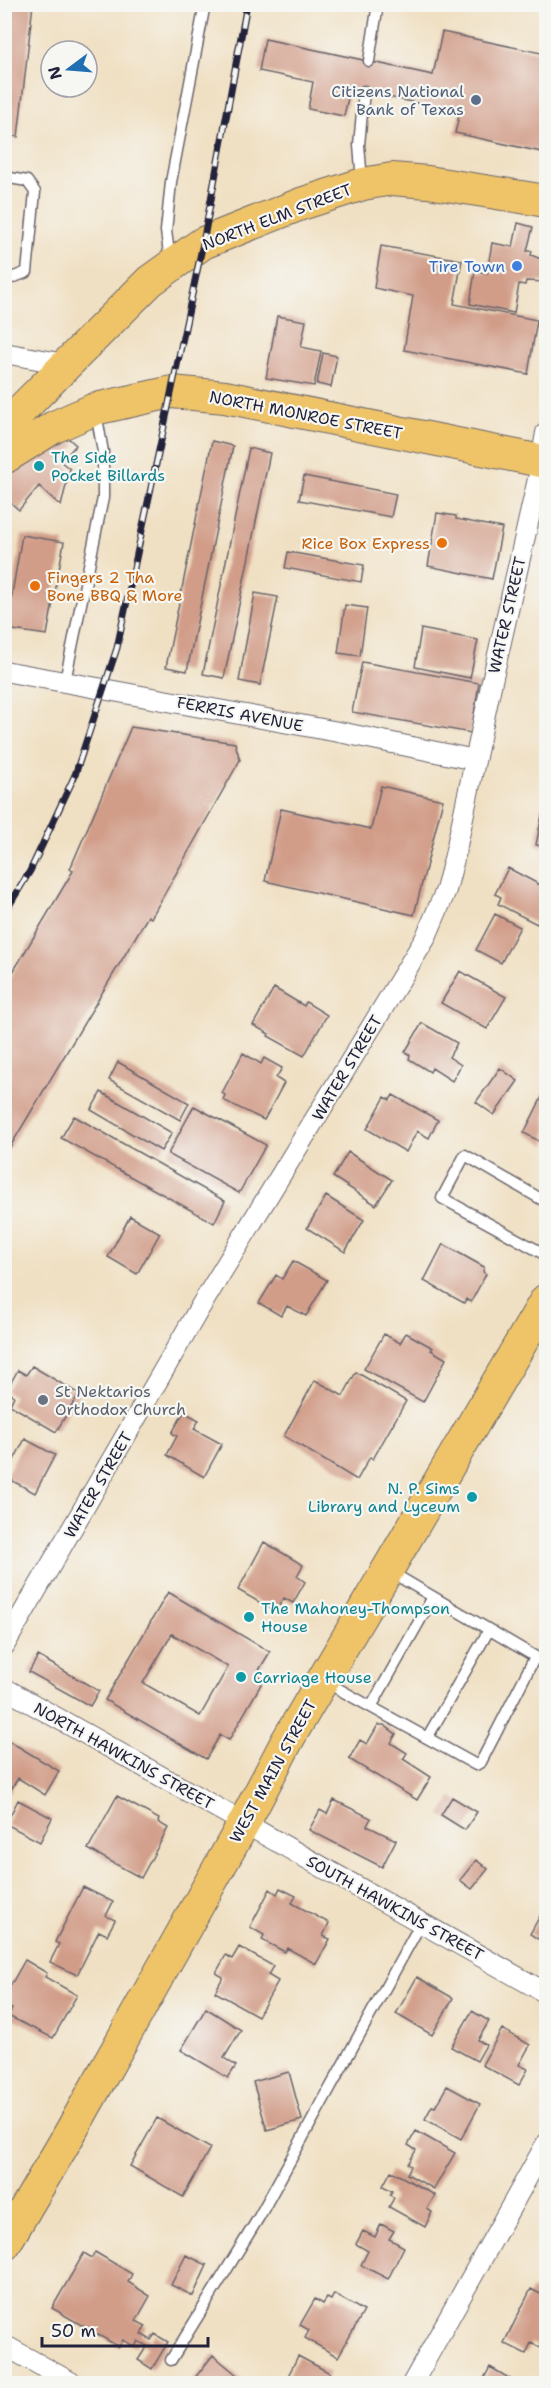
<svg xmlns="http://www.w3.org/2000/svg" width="551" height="2388" font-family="'Shantell Sans',sans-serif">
  <rect width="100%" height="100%" fill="#f6f6f2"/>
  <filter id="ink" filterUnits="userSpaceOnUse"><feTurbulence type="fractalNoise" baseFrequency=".0167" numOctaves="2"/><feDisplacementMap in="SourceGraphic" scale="12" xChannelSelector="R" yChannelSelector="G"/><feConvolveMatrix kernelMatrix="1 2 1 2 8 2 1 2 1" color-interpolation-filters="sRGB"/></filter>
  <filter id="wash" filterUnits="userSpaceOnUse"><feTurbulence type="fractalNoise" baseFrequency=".008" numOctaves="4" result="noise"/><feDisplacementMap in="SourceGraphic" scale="24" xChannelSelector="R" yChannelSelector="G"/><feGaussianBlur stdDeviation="1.35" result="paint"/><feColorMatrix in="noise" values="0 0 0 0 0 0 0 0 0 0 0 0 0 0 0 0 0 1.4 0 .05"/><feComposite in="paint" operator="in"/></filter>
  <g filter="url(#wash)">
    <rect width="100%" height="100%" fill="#f0e0c3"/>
    <g id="blocks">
      <path fill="#d19d89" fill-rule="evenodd" d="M4,4h29l-15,133 -14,-2z
        M442,32l104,22v99l-91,-20 5,-21 -110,-23 -6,27 -36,-7 5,-27 -54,-11 6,-32 168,36z
        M518,223l15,4 -6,24h5l-1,4 15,6v21l-20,-1 -1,4 -6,-1 -5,29 -44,-9 5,-33 12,2 5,-30 21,4z
        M381,246l81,14 -8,44 83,16 -9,54 -124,-24 9,-54 -39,-8z
        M277,316l29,5 -5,26 20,4 -7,35 -48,-8z
        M323,353l14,3 -6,31 -14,-3z
        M51,423l25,22 -15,17 9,7 -9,37 -22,-20 -20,24 -15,-13v-23z
        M212,441l21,5 -46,225 -21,-4z
        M249,448l21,5 -46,225 -21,-4z
        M304,476l92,18 -5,23 -92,-17z
        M437,513l19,3v3l46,9 -10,51 -64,-13z
        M22,535l42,7 -17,93 -41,-6z
        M288,552l76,13 -3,17 -76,-14z
        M255,593l23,4 -18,88 -21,-4z
        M345,605l22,3 -7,48 -22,-3z
        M421,629l57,11 -8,38 -55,-11z
        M362,662l117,21 -8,50 -119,-21z
        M131,727l104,16 5,17 -89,158 -3,-2 -144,241v-170l69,-116 -3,-2z
        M381,786l62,14 -29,115 -149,-34 16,-72 90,20z
        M542,815l4,1v31l-10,-2z
        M508,868l38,20v17l-9,19 -39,-20 3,-7 -6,-3z
        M495,914l25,13 -19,36 -25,-13z
        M460,971l46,26 -19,32 -46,-26z
        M274,988l30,18 2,-4 21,13 -23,41 -36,-20 1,-2 -16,-9z
        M422,1023l35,20 -8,14 12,8 -9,16 -20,-13 -2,4 -21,-13 1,-4 -5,-3z
        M243,1053l18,11 3,-6 18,10 -6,10 8,5 -20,37 -41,-20 2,-5 -3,-2z
        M118,1062l71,41 -9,17 -71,-40z
        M500,1068l18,13 -24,34 -18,-13z
        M101,1092l71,41 -11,18 -70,-41z
        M393,1095l45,25 -9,18 -12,-7 -11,21 -39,-23 18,-32 5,3z
        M543,1095l3,2v48l-22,-12z
        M194,1106l72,39 -27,48 -71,-39z
        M74,1116l151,85 -11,22 -153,-85z
        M348,1152l44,28 -16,25 -43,-28z
        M326,1196l38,24 -19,32 -38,-24z
        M130,1216l30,17 -23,41 -29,-17z
        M443,1244l41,23 -1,5 3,2 -15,28 -5,-3 -2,4 -40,-22z
        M293,1261l34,19 -21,36 -19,-10 -6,10 -22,-13 17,-28 6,4z
        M406,1333l27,15 -2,2 15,9 -23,43 -59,-33 20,-35 16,9z
        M32,1366l47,28 -23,38 -46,-27 4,-9 -8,-5 12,-21 8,5z
        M356,1372l50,29 -33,58 -3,-2 -13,23 -73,-44 31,-56 28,16z
        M184,1412l15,8 -5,9 28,15 -18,33 -37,-22 10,-19 -5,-3z
        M25,1439l30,16 -20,38 -30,-16z
        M264,1542l39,23 -6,11 8,6 -12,21 -9,-5 -8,14 -38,-22z
        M168,1592l102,60 -14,23 8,4 -35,61 -9,-5 -14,24 -101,-59zM172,1634l56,33 -28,49 -57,-33z
        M38,1656l61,35 -9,15 -61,-34z
        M378,1725h6l12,9 -5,9 16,10 -4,6 28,18 -14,23 -68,-41 11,-19 7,4z
        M9,1741l50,30 -14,24 -27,-17 -9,15 -5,-3v-42z
        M117,1796l42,23 -1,3 10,6 -27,50 -53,-29z
        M452,1797l25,15 -12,18 -24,-15z
        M18,1800l34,18 -12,24 -34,-18z
        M334,1800l37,18 -4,8 29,14 -14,27 -73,-37 11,-20 7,4z
        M476,1860l12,9 -16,20 -12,-9z
        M83,1887l30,15 -7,14 9,4 -8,15 -8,-4 -22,44 -27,-13 9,-18 -4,-2z
        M280,1888l16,8 -4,7 37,20 -6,13 7,3 -14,25 -29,-16 -2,4 -23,-12 2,-5 -14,-8 20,-38 7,5z
        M546,1905v39l-16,-10z
        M239,1947l34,19 -5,9 10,6 -20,35 -43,-24 8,-15 -7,-4 10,-18 6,4z
        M25,1960l22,13 -2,4 32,18 -24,43 -45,-22 4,-7 -8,-4v-8z
        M417,1977l36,21 -21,37 -36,-21z
        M206,2008l35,22 -17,28 12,8 -8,12 -47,-28z
        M472,2011l17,10 -11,19 8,5 -9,16 -26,-14z
        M502,2029l28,16 -11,20 9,4 -9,16 -37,-20z
        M289,2072l13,48 -35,10 -14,-48z
        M447,2086l33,18 -19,35 -36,-20 7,-13 3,1z
        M157,2118l53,30 -27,49 -53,-31z
        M416,2131l39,22 -21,36 -27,-15 4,-8 -3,-2 8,-14 -8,-5z
        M391,2171l44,24 -8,14 5,3 -7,15 -36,-20 5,-9 -4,-3 2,-4 -9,-5z
        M381,2224l13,7 -5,8 15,8 -16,32 -27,-14 7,-14 -12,-7 7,-13 12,6z
        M95,2252l37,22 -4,8 22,14 -14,25 10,5 -5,8 10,6 4,-6 13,8 -16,27 -14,-9 9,-14 -9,-5 -3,6 -12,-7 -4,7 -67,-39 32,-55 8,5z
        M186,2255l21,10 -14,31 -22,-11z
        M531,2289l15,8v49l-1,4 -14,-7 -5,11 -22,-11z
        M334,2294l30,17 -26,46 -33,-19 4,-8 -9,-5 15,-26 8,5 4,-6 4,2z
        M213,2355l29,24 -4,5h-48z
        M298,2356l32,17 -6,11h-40z
        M490,2367l29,17h-38z"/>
    </g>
  </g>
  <g filter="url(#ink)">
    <use href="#blocks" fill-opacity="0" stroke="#6a646b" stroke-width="1.5"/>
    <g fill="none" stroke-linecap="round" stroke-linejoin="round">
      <defs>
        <path id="service" d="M369,61l9,-57
          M4,177l23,4 8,11 -8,80 -23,9
          M362,181l-3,-36 5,-54
          M170,261l-4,-30 5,-49 34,-178
          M65,681l38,-183v-46l-7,-40
          M546,1202l-81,-47 -23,43 104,57
          M389,1571l157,92
          M324,1681l152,84 5,-3 54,-105
          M371,1707l62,-110
          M427,1738l62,-108
          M171,2360l88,-143 162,-294"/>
        <path id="minor" d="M4,353l61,11
          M4,671l340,62 131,27
          M4,1646l195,-337 226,-370 21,-49 9,-35 37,-174 46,-202 8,-46
          M4,1688l542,305
          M4,2345l70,39
          M412,2384l134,-240"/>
        <path id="primary" d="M4,427l146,-146 53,-38 98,-39 62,-20 29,-5 36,3 118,19
          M4,458l50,-31 41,-18 77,-17 53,5 321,65
          M4,2245l66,-112 174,-310 43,-82 259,-441"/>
      </defs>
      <use href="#service" stroke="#6a646b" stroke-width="13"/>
      <use href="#minor" stroke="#6a646b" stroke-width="22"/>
      <use href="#primary" stroke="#6a646b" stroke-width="34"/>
      <use href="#service" stroke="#fff" stroke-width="10"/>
      <use href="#minor" stroke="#fff" stroke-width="20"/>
      <use href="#primary" stroke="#efc469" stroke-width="32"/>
      <defs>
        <path id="rail" d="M4,914l26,-43 45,-96 42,-127 86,-405 44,-239"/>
      </defs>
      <use href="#rail" stroke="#22223b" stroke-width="7"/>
      <use href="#rail" stroke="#f6f6f2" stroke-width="4.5" stroke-dasharray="14" stroke-linecap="butt"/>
    </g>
  </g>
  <circle fill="#5c6f8a" stroke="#f6f6f2" stroke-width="2" cx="476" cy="100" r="6"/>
  <circle fill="#3f7fe0" stroke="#f6f6f2" stroke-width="2" cx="517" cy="266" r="6"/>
  <g fill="#0f9aa8" stroke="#f6f6f2" stroke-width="2">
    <circle cx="39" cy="466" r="6"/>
    <circle cx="472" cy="1497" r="6"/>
    <circle cx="249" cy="1617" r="6"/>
    <circle cx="241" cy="1677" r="6"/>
  </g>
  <g fill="#e8710a" stroke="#f6f6f2" stroke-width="2">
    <circle cx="442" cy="543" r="6"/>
    <circle cx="35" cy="586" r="6"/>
  </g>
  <circle fill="#6b7280" stroke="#f6f6f2" stroke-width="2" cx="43" cy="1400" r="6"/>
  <g text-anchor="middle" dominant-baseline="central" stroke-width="4.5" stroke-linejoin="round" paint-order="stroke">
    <g font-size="16" fill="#4e5e75" stroke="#f6f6f2" text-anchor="end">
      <text x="464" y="91">Citizens National<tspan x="464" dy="18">Bank of Texas</tspan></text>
    </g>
    <g font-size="16" fill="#22223b" stroke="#f6f6f2">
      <text transform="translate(277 217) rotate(-21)">NORTH ELM STREET</text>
      <text transform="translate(306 415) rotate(11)">NORTH MONROE STREET</text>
      <text transform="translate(507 615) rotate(-77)">WATER STREET</text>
      <text transform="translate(240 714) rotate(11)">FERRIS AVENUE</text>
      <text transform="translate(347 1068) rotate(-59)">WATER STREET</text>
      <text transform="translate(98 1485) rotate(-60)">WATER STREET</text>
      <text transform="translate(124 1756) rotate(29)">NORTH HAWKINS STREET</text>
      <text transform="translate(273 1771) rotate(-61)">WEST MAIN STREET</text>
      <text transform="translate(395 1908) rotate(29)">SOUTH HAWKINS STREET</text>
    </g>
    <g font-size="16" fill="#366cbe" stroke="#f6f6f2" text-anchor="end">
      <text x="505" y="266">Tire Town</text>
    </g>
    <g font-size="16" fill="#0d838f" stroke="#f6f6f2" text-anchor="start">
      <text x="51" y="457">The Side<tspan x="51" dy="18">Pocket Billards</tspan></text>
      <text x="460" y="1488" text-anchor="end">N. P. Sims<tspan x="460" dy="18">Library and Lyceum</tspan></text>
      <text x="261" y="1608">The Mahoney-Thompson<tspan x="261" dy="18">House</tspan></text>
      <text x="253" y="1677">Carriage House</text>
    </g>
    <g font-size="16" fill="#c56008" stroke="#f6f6f2" text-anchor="end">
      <text x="430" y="543">Rice Box Express</text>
      <text x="47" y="577" text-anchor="start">Fingers 2 Tha<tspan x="47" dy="18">Bone BBQ &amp; More</tspan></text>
    </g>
    <g font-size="16" fill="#5b616d" stroke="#f6f6f2" text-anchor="start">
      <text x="55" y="1391">St Nektarios<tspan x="55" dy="18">Orthodox Church</tspan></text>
    </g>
  </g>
  <rect width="551" height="2388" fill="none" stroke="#f6f6f2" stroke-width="24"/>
  <g transform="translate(69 69) rotate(254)"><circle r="28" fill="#f6f6f2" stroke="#a1a1a9" stroke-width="1.5"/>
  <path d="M0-4.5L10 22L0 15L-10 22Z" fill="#1f6fb2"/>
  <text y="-9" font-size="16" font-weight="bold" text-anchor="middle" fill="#22223b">N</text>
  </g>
  <path d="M42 2337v9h166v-9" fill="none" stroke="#22223b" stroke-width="3"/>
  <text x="51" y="2337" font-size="18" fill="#22223b" stroke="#f6f6f2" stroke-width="4.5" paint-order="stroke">50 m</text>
</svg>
